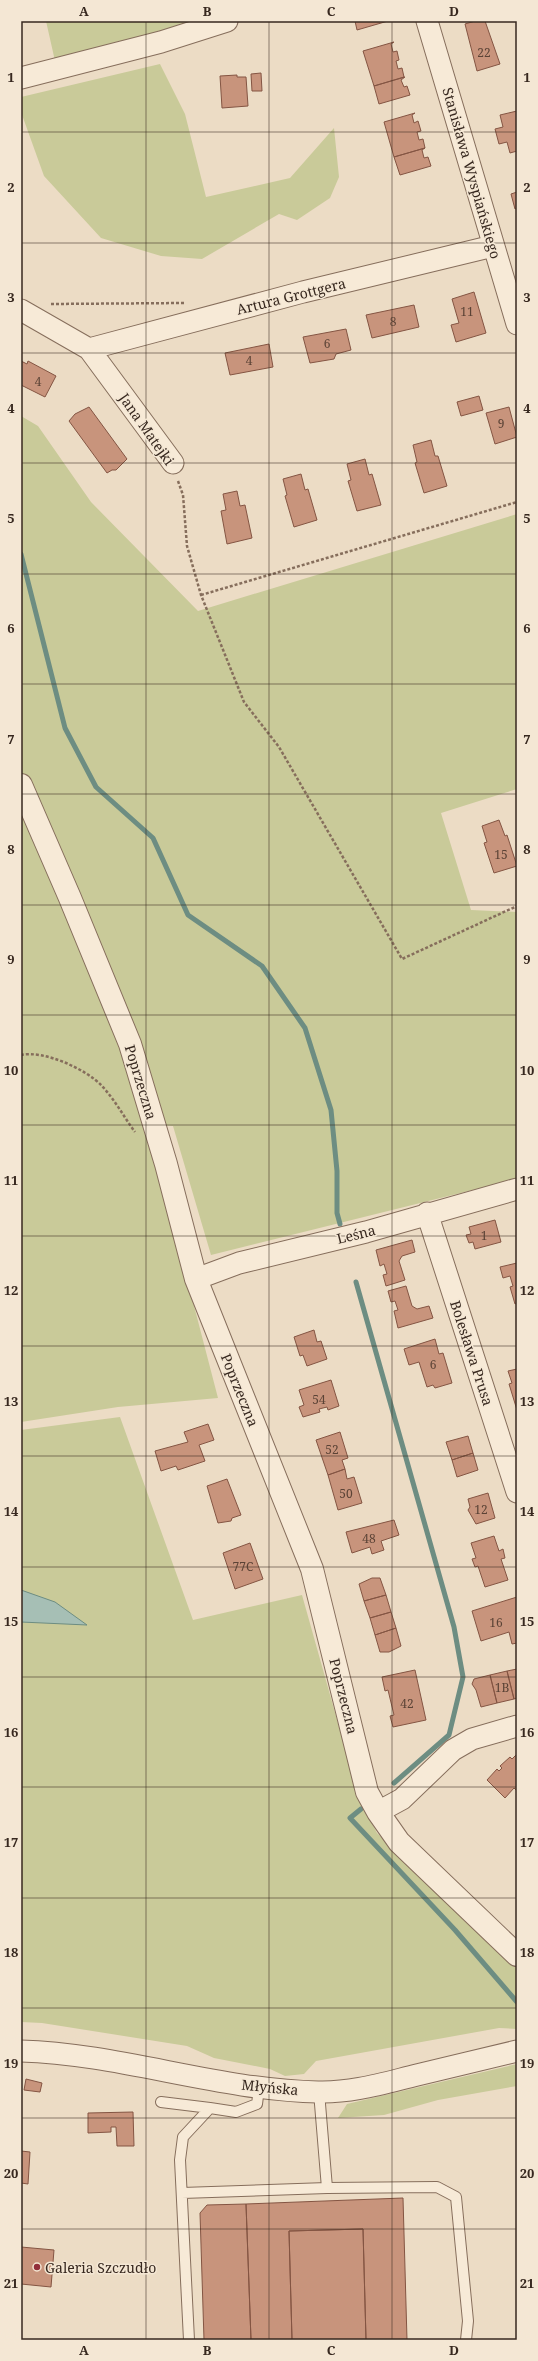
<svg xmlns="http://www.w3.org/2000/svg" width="538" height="2361" font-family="'Noto Serif',serif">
  <rect width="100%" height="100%" fill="#ecdcc5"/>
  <path fill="#c9ca99" d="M46,21h161l-152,40z
    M160,64l25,50 21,83 84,-19 44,-50 5,49 -9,21 -33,22 -18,-6 -77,45 -41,-3 -60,-18 -57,-62 -23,-64v-15z
    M21,416l17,10 53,76 107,109 319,-97v275l-76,24 30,97 46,2v267l-306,76 -38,-129 -26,-1 71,273 -100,9 -97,15z
    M120,1417l73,203 109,-25 57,203 18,35 140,135v61l-18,-1 -183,33 -12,13 -19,2 -15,-7 -56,-11 -27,-12 -145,-23 -21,-1v-592z
    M517,2064v22l-79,14 -54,15 -46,3 9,-14z"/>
  <path fill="#a6bfb5" stroke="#6d8d82" d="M21,1590l34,12 32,23 -66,-3z"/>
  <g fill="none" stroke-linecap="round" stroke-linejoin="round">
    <path stroke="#6d8d82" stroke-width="5" d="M21,554l44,174 31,59 57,51 35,77 74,51 43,62 26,82 6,61v42l3,11
      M356,1282l98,345 9,50 -14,58 -55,48
      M361,1809l-11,9 105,112 62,72"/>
  </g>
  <path fill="#c8947c" stroke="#845543" d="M355,21h33l-31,9z
    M475,21h10l15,43 -23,7 -12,-47z
    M394,42l-3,2 2,8 4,-1 2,9 -3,1 2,8 4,-1 2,9 -30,9 -11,-35z
    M261,73l1,18h-10l-1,-17z
    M237,75v2h9l2,29 -26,2 -2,-32z
    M405,77l-4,3 3,7 3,-1 3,9 -31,9 -5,-18z
    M517,111v40l-7,2 -3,-11 -8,2 -4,-15 8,-2 -3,-12z
    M415,113l-3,2 2,8 4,-2 3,10 -4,1 2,8 4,-1 2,9 -31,9 -10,-35z
    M425,148l-3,2 2,8 4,-1 3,9 -31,9 -6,-18z
    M517,192v16l-2,1 -4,-15z
    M474,292l12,41 -30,9 -5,-17 8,-2 -7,-24z
    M414,305l5,22 -47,11 -6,-23z
    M346,329l5,21 -15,4 -2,5 -24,4 -7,-26z
    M269,344l4,23 -43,8 -5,-22z
    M21,361l6,3 1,-3 28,15 -11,21 -24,-12z
    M479,396l4,14 -22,6 -4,-14z
    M89,407l38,52 -11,11h-4l-5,3 -38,-52 6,-7z
    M509,407l8,30 -22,7 -9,-31z
    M431,440l4,16h3l9,30 -23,7 -9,-30 2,-1 -4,-17z
    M365,459l4,16 3,-1 9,31 -24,6 -9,-30 3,-1 -4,-16z
    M301,474l4,16 3,-1 9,31 -23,7 -9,-31 2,-1 -4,-16z
    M237,491l3,15 5,-1 7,33 -25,6 -6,-33 5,-1 -3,-16z
    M499,820l6,16 2,-1 10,31 -23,7 -10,-30 3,-1 -5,-16z
    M495,1220l6,22 -26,7 -2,-7 -4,1 -3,-8 5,-1 -2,-7z
    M412,1240l3,12 -13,4 -3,5 6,19 -19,6 -3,-11 4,-1 -3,-10 -4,2 -4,-16z
    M517,1263v40l-2,1 -5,-17 3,-1 -3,-10 -7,2 -3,-11z
    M406,1286l6,20 5,3 12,-3 4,12 -35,10 -4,-17 4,-1 -3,-9 -4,1 -3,-11z
    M314,1330l3,12 4,-1 6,18 -20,7 -4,-11 -3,1 -6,-19z
    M435,1339l4,15 4,-1 9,30 -17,5 -2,-3 -6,2 -8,-25 -10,3 -5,-16z
    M517,1369v41l-8,-26 3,-1 -4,-12z
    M331,1380l8,26 -11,4 -1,-3 -8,2 1,3 -17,5 -4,-10 5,-2 -5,-15z
    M208,1424l6,16 -15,5 6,16 -27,9 -2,-4 -15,5 -6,-20 33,-9 -4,-10z
    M340,1432l8,26 -6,2 3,9 -17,6 -12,-35z
    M468,1436l5,17 -21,7 -6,-18z
    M473,1453l5,17 -21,7 -5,-17z
    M345,1469l2,10 7,-2 8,26 -24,7 -10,-35z
    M227,1479l14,36 -9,3 -1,3 -13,2 -11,-37z
    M488,1493l7,25 -19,6 -8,-14 2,-3 -2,-8z
    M394,1520l5,15 -18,6 3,9 -12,4 -2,-7 -18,6 -6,-21z
    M494,1536l5,15 4,-2 2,9 -4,1 7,21 -23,7 -7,-21 -3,1 -3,-8 4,-1 -5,-15z
    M250,1543l13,36 -28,10 -12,-36z
    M372,1578h8l6,17 -22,6 -5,-17z
    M386,1595l5,17 -21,6 -6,-17z
    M517,1597v46l-5,1 -3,-12 -28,9 -9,-30z
    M391,1612l5,16 -21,7 -5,-17z
    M396,1628l5,18 -12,6h-9l-5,-17z
    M517,1669v29l-3,1 -7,-28z
    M415,1670l11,50 -33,7 -3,-11 4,-1 -6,-25 -3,1 -3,-14z
    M507,1671l7,28 -17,4 -7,-28z
    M490,1675l7,28 -16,4 -5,-17 -4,-6 2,-5z
    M517,1754v37l-3,-3 -9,10 -18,-18 10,-11 2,2 3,-3 -2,-2 10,-9 2,2z
    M26,2079l16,4 -2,9 -16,-2z
    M133,2112l1,34h-17l-1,-19h-5v5l-23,1v-20z
    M21,2151l9,1 -2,32 -7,-1z
    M403,2198l4,142h-41l-3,-111 -74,2 3,109h-41l-5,-136z
    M246,2204l5,136h-47l-4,-127 7,-8z
    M363,2229l3,111h-74l-3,-109z
    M21,2247l33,3 -3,37 -30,-3z"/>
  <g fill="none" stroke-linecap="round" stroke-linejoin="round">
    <defs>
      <path id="service" d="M319,2092l8,96 110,-1 19,10 12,124 -2,19
        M161,2102l49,6
        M182,2193l145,-5
        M189,2340l-9,-180 3,-23 27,-29 26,4 21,-8 2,-16"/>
      <path id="minor" d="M427,21l90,303
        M21,78l140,-36 66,-21
        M21,310l68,39 84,114
        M89,349l214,-57 190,-46
        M427,1213l90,279
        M196,1279l43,-16 127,-31 151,-43
        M378,1812l24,-13 51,-49 19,-11 45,-13
        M21,2051c100,3 197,39 297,41 34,1 66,-9 99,-17 33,-8 67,-16 100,-24"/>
      <path id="tertiary" d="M21,785l49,113 60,146 36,120 30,115 116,290 55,223 11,20 21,30 118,113"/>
    </defs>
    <use href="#service" stroke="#866e5c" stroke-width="12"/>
    <use href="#minor" stroke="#866e5c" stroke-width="23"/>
    <use href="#tertiary" stroke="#866e5c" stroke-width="24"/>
    <path stroke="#866e5c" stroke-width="2.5" stroke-dasharray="3 2" stroke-linecap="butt" d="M51,304l133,-1
      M178,481l5,14 4,51 14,49 43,107 35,45 123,212 115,-53
      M201,595l316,-93
      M21,1055c23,-5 65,14 81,31 13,14 22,31 33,46"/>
    <use href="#service" stroke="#f7ead7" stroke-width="10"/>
    <use href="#minor" stroke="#f7ead7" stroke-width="21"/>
    <use href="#tertiary" stroke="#f7ead7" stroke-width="22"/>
  </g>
  <path fill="none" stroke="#37281f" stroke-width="1" stroke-opacity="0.55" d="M146,21v2319M269,21v2319M392,21v2319M21,132h496M21,243h496M21,353h496M21,463h496M21,574h496M21,684h496M21,794h496M21,905h496M21,1015h496M21,1125h496M21,1236h496M21,1346h496M21,1456h496M21,1567h496M21,1677h496M21,1787h496M21,1898h496M21,2008h496M21,2118h496M21,2229h496"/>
  <circle fill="#922f3a" stroke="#f4e7d4" stroke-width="1.5" cx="37" cy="2267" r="4"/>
  <g text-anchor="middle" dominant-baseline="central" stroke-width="3" stroke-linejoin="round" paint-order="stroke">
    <g font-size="12" fill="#5b4336">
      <text x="484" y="52">22</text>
      <text x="467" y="311">11</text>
      <text x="393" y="321">8</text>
      <text x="327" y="343">6</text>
      <text x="249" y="360">4</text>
      <text x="38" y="381">4</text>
      <text x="501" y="423">9</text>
      <text x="501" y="854">15</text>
      <text x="484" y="1235">1</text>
      <text x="433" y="1364">6</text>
      <text x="319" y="1399">54</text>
      <text x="332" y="1449">52</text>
      <text x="346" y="1493">50</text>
      <text x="481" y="1509">12</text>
      <text x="369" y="1538">48</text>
      <text x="243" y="1566">77C</text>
      <text x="496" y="1622">16</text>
      <text x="502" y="1687">1B</text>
      <text x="407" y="1703">42</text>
    </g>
    <g font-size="14" fill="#37281f" stroke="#f4e7d4">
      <text transform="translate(472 173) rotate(74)">Stanisława Wyspiańskiego</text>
      <text transform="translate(291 296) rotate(-14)">Artura Grottgera</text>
      <text transform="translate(147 429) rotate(55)">Jana Matejki</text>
      <text transform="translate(141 1082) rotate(73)">Poprzeczna</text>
      <text transform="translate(356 1234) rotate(-14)">Leśna</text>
      <text transform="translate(472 1353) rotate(72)">Bolesława Prusa</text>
      <text transform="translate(240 1390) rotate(68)">Poprzeczna</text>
      <text transform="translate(344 1696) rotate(76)">Poprzeczna</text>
      <text transform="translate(270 2087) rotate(6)">Młyńska</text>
    </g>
    <g font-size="14" fill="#37281f" stroke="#f4e7d4" text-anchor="start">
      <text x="45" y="2267">Galeria Szczudło</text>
    </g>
  </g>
  <rect width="538" height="2361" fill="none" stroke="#f4e7d4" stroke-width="44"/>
  <rect x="22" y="22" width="494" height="2317" fill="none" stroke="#37281f" stroke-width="1.5"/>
  <g font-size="13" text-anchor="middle" font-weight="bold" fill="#37281f">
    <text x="84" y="16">A</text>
    <text x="207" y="16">B</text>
    <text x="331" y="16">C</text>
    <text x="454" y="16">D</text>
    <text x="11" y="82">1</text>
    <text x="527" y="82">1</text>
    <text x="11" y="192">2</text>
    <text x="527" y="192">2</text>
    <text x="11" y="302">3</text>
    <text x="527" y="302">3</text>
    <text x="11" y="413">4</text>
    <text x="527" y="413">4</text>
    <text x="11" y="523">5</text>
    <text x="527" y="523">5</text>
    <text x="11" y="633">6</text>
    <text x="527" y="633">6</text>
    <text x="11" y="744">7</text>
    <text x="527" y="744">7</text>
    <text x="11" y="854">8</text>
    <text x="527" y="854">8</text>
    <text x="11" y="964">9</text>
    <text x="527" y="964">9</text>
    <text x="11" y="1075">10</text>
    <text x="527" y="1075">10</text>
    <text x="11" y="1185">11</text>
    <text x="527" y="1185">11</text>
    <text x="11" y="1295">12</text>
    <text x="527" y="1295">12</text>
    <text x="11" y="1406">13</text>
    <text x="527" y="1406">13</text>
    <text x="11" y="1516">14</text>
    <text x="527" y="1516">14</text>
    <text x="11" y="1626">15</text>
    <text x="527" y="1626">15</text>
    <text x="11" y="1737">16</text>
    <text x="527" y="1737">16</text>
    <text x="11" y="1847">17</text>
    <text x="527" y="1847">17</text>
    <text x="11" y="1957">18</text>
    <text x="527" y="1957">18</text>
    <text x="11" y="2068">19</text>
    <text x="527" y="2068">19</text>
    <text x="11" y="2178">20</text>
    <text x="527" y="2178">20</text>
    <text x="11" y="2288">21</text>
    <text x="527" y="2288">21</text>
    <text x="84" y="2355">A</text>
    <text x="207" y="2355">B</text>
    <text x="331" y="2355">C</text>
    <text x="454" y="2355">D</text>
  </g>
</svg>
